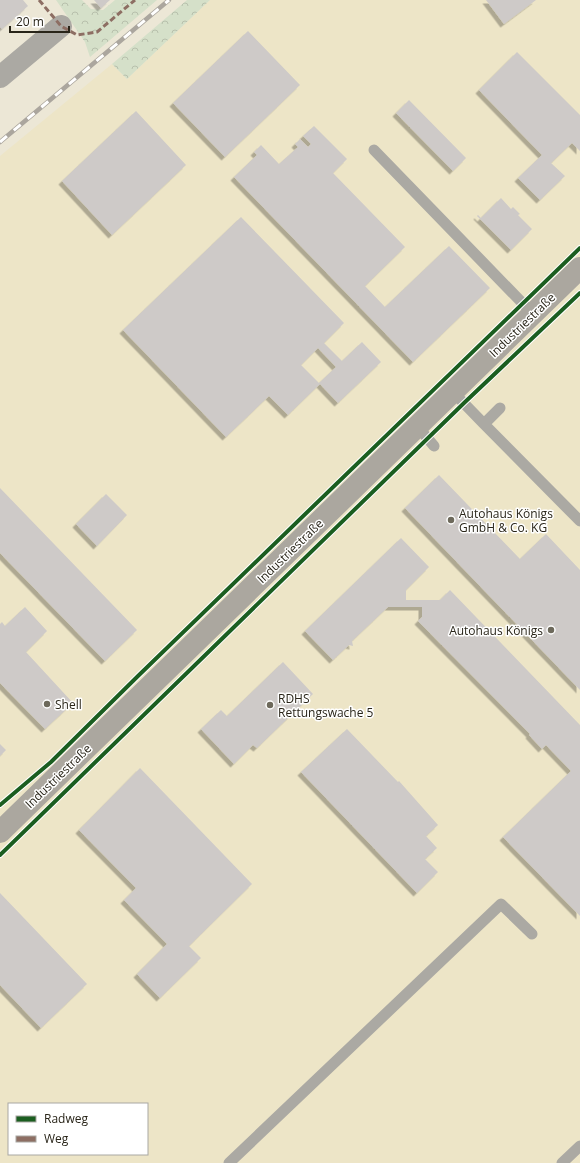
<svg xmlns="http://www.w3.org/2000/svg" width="580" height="1163" font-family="'Open Sans',sans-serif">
  <defs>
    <pattern id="forest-crowns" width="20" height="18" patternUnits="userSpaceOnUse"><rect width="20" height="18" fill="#d5e0c9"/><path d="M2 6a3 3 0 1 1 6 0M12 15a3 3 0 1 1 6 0" fill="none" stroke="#b7c0ac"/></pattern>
    <filter id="shadow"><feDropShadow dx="-3.5" dy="3.5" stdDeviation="0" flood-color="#0004"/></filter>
  </defs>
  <rect width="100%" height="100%" fill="#ece7d6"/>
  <path fill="#ede5c7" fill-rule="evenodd" d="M210,0h370v1163h-580v-1007l112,-92 15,15zM9,1104h138v50h-138z"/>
  <path fill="url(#forest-crowns)" d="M56,0h26l9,9 12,1 12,-10h42l-67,57 -5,-15z
    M187,0h23l-83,79 -15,-15z"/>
  <path fill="#cecac8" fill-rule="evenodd" filter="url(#shadow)" d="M0,0h23l5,6 -26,23 -2,-2z
    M94,0h16l-9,8z
    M486,0h50l-32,24z
    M248,31l52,54 -75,72 -52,-54z
    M517,52l63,63v36l-8,-8 -21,20 14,13 -25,24 -22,-22 24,-23 -63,-65z
    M409,100l57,58 -13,13 -57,-58z
    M136,111l50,54 -74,70 -50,-54z
    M314,126l33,33 -14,14 72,74 -40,39 20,21 64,-61 41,42 -77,74 -179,-185 23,-22 -3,-3 7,-7 18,19 19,-17 -3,-3 5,-5 8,8 3,-3 -8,-8z
    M501,198l10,11 2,-2 7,7 -2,1 14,14 -21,21 -34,-34 1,-1 3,3z
    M241,217l103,106 -20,20 18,18 20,-19 19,20 -43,41 -18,-19 -32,31 -19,-19 -43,41 -103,-107zM318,348l18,19 -17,16 -18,-18z
    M439,475l81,84 26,-25 34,36v120l-175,-182z
    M0,488l137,142 -32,31 -105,-108z
    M106,494l21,21 -30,31 -21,-22z
    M401,538l28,29 -23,23v10h34l10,-10 130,135v191l-77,-79 68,-66 -25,-26 -4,4 -12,-13 -1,-1 1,-1 -112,-113 4,-4v-10h-34l-36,34 1,5 -4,-1 -16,15 -28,-29z
    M25,607l22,24 -21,21 47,51 -28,26 -45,-46v-59l2,-2 3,4z
    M283,662l30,32 -56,54 -4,-3 -19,19 -33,-35 20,-19 6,6z
    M347,729l51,53 1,-1 39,44 -12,11 11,12 -12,11 13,13 -21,21 -116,-121z
    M0,744l6,6 -6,6z
    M140,768l112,116 -63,62 12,12 -41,40 -23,-24 30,-30 -43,-44 12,-12 -57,-58z
    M0,893l87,91 -46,44 -41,-43z"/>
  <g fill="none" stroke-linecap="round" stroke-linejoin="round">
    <path stroke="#aba9a3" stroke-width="11" d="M374,150l159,164
      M453,392l31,32 16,-16
      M484,424l96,97
      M418,427l16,19
      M229,1163l272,-259 31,30
      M562,1163l18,-17"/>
    <path stroke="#aba9a3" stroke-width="22" d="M0,77l61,-51"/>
    <path stroke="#aba79f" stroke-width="22" d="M0,832l580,-564"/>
    <defs>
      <path id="rail" d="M0,142l169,-142"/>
    </defs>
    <use href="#rail" stroke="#aba69e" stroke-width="4.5"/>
    <use href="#rail" stroke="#fff" stroke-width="3" stroke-dasharray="9" stroke-linecap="butt"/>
    <path stroke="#8d6e63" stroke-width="3" stroke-dasharray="6 3" stroke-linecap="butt" d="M39,0l22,26 16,9 20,-3 38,-32"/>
    <defs>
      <path id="cycleway" d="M0,805l51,-43 87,-86 442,-428
        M0,855l464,-452 116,-110"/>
    </defs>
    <use href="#cycleway" stroke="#fff" stroke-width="6"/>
    <use href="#cycleway" stroke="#1b5e20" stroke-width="4"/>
  </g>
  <g fill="#6d695b" stroke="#fff" stroke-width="1.5">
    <circle cx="451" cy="520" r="4"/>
    <circle cx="551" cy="630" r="4"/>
    <circle cx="47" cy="704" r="4"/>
    <circle cx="270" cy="705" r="4"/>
  </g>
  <g text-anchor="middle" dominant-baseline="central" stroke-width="3" stroke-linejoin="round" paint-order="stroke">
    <g font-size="12" fill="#292519" stroke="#fff">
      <text transform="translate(522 325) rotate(-44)">Industriestraße</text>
      <text transform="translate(290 551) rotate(-44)">Industriestraße</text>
      <text transform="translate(58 776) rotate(-44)">Industriestraße</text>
    </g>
    <g font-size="12" fill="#292519" stroke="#fff" text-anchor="start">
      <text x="459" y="513">Autohaus Königs<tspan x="459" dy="14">GmbH &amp; Co. KG</tspan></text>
      <text x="543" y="630" text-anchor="end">Autohaus Königs</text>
      <text x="278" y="698">RDHS<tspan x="278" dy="14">Rettungswache 5</tspan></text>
      <text x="55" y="704">Shell</text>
    </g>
  </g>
  <rect x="8" y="1103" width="140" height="52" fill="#ffffff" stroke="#a9a8a3"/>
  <rect x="16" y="1116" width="20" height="6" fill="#1b5e20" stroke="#a9a8a3"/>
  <text x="44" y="1123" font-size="12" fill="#292519">Radweg</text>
  <rect x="16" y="1136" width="20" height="6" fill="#8d6e63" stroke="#a9a8a3"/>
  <text x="44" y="1143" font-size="12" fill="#292519">Weg</text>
  <path d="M10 26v6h59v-6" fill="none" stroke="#292519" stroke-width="2"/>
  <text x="16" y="26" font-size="12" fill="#292519" stroke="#ffffff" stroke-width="3" paint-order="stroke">20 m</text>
</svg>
